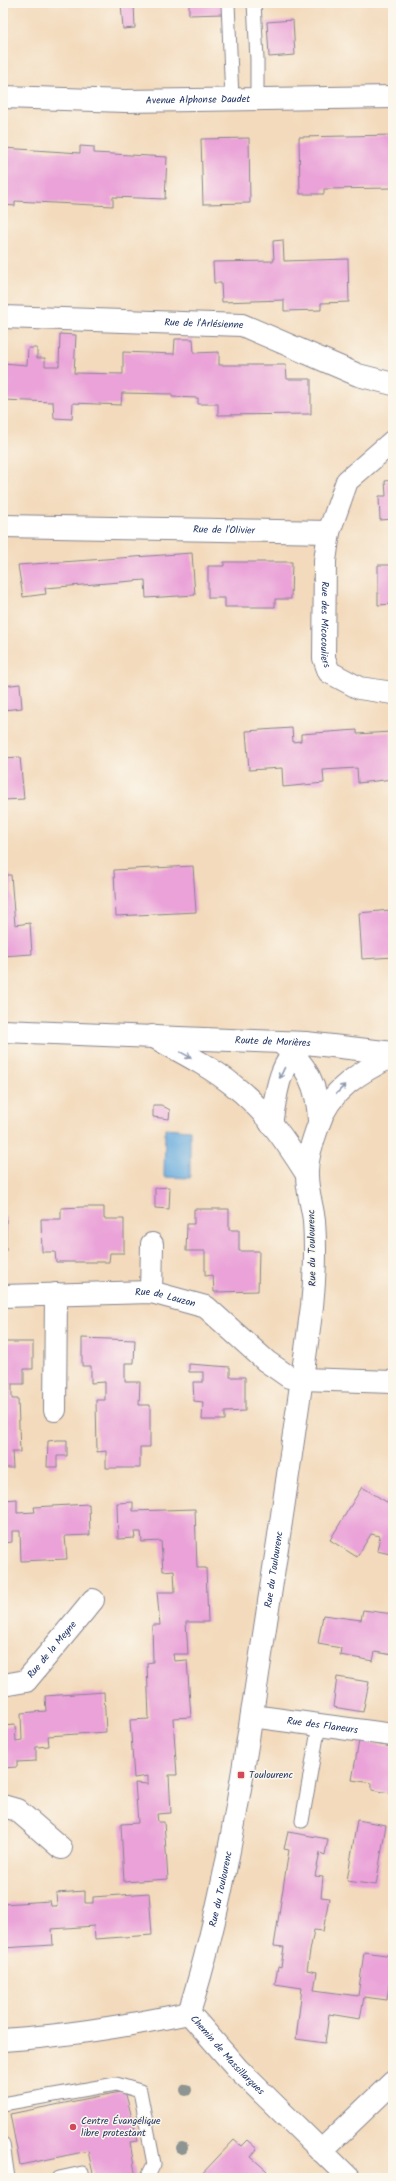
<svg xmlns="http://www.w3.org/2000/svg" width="396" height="2181" font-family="Kalam,sans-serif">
  <rect width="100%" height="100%" fill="#fbf7ec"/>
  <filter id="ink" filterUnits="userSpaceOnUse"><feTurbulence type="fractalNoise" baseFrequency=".025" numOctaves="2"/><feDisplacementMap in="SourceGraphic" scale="8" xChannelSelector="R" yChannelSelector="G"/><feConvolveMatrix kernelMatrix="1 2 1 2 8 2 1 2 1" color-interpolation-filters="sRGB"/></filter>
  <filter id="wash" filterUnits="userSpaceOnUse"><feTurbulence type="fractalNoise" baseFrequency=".012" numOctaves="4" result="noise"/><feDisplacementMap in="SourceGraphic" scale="16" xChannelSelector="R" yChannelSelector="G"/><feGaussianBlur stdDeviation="0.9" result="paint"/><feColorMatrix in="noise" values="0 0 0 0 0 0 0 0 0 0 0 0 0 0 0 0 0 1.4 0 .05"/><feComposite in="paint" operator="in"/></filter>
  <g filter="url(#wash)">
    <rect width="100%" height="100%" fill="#f3dabc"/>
    <path fill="#68abdd" stroke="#426d9e" d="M165,1128l25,2v48l-26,-1z"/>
    <g id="blocks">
      <path fill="#eaa2d8" d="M121,3h13l1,25 -12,1z
        M189,3h34v11l-34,1z
        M293,20l2,35 -26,2 -2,-35z
        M393,135v53l-69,1v5h-24l-1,-57z
        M249,138l1,65 -47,1 -2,-65z
        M80,146l14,1v6l73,4 -2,42 -52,-2v9l-98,-5v5l-12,-1v-57l77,5z
        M283,240l1,21 64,-2 1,43 -28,1v7l-37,1v-11l-62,2 -1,-19h-7l-1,-21 61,-1 -1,-20z
        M60,334l16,1 -2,38 49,1v-22l51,2 1,-15h18l1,14 25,-1v13h67l1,14h24v35l-93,1v-11h-20v-6l-26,-1v-3l-50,-1 -1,12 -48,-2 -1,16 -18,-1 -1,-16 -50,-2v-37l24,2 1,-17h9v10h8v8h14z
        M393,480v39l-13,1 -1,-24h7l-1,-15z
        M192,553l3,42 -49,3 -1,-18 -100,8 1,6 -23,3 -5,-32z
        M224,562h68l-1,37h-16v8h-50v-9h-17v-32h16z
        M378,565h15v39l-15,1z
        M20,684l2,24 -18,2 1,7h-2v-31z
        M292,728l1,14 8,-1v-7l56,-4v4l34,-2 2,47 -35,4 -1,-15 -34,2 1,13 -41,4 -1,-19 -33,2 -3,-39z
        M20,757l4,42 -21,1v-42z
        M3,858l3,17h5l4,50 15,-2 2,31 -29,2z
        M193,866l3,46 -80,4 -2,-46z
        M390,910h3v47l-31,2 -3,-46z
        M153,1105h8l9,5 -1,9 -16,-2z
        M170,1187l-1,22 -14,-1v-20z
        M82,1207h22v12h20v34h-14l-1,9h-53l-1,-10h-13l-1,-33h20v-11z
        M194,1209h35v21h10v21h20l-1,40 -44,1 -1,-17 -8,1v-25h-19l1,-27h7z
        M3,1216h3v35h-3z
        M82,1338l53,2 -1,23h-9v19h15l-1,23h11v42h-10v21h-34v-17l-9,1 -1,-52h9v-18l-14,1v-17h-9z
        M3,1342h30v27h-9v15h-12v15h6l2,53h-8l1,16h-10z
        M189,1364l41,3v10h15v34l-20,1v8h-23l1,-18 -9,-1 -1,-19h10v-10h-14z
        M57,1440h10v16h-10v11h-10l1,-26z
        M362,1487l28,17 -1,3 4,2v33l-3,12 -13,-3 3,-15 -9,-2 -14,23 -27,-17z
        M17,1499v14l18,-1 -1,-5 55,-3 1,31 -25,1 2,23 -46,2 -1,-30h-8v11l-9,1v-43z
        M133,1502v9l62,-2 2,59h9l2,54h-22l2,32h-15l1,7 13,-1 4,57 -18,1 4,57h-8l2,38 -14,1 1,8h6l4,57 -44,3 -3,-58 17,-1 -3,-40 13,1v-8l-14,2 -4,-58 19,-1 -2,-56 6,-1 -1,-37h8l-3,-33h18l-1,-22 -11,1 -2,-30 -19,1 -1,-10h-7l1,6 -17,1 -1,-36z
        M363,1610l30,4v41l-18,-3 -2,9 -33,-6 1,-7 -23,-4 5,-29 38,5z
        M337,1677l32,5 -6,30 -30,-5z
        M104,1692l2,40 -58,4 1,10 -13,1v14l-19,1v5l-14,1v-42l12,-1 1,16 6,-1 -1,-27 25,-2 -1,-15z
        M359,1741l34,6 -3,46 -18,-3v-7l-20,-3z
        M357,1820l29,5 -10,60 -29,-4z
        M288,1832l40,7 -3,16 -5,-2 -5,23 8,1 -2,20 8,1 -6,33 -9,-1 -4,21 -3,19 10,2 -3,18 44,6 6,-44 29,4 -6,44 -23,-3 -4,22 -31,-5 -4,29 -29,-4 6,-51 -27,-4 3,-18 3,1 3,-20 -10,-1 15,-96 -5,-1z
        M85,1891v12h8v-6l56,-4 3,42 -57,4 -1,-13 -42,3 1,16 -50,3v-44l47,-3 1,5h6l-1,-13z
        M125,2091l13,50 -8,1 6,36h-42l-6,-27 -68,14 -10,-51z
        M234,2140l7,6 6,-6 10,9 -6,8 16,14 -6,7h-63z"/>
    </g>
  </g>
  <g filter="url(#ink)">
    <use href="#blocks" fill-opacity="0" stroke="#87848d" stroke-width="1"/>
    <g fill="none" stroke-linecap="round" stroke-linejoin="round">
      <defs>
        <path id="lane" d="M228,3l4,96
          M254,3l3,56v40
          M302,1821l17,-96
          M3,2104l113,-20 24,7 14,73 -7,14
          M3,2144l5,34
          M59,2178l23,-5 1,5"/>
        <g id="street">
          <path id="s1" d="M3,317l239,8 116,50 35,9"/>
          <path id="s2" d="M3,526l326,6 18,-51 46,-40"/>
          <path id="s3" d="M329,532l-4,29 -1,97 5,14 30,16 34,5"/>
          <path d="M152,1036c27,15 56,29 81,49 30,23 53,56 73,88"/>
          <path d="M280,1042c27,22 38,45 39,79"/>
          <path d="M271,1124c5,-28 7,-62 32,-79"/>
          <path d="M151,1292l1,-48"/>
          <path id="s4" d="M3,1296l148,-4 55,15 60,54 23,16 13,2 91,3"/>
          <path d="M55,1410l1,-116"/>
          <path id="s5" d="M3,1685l23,-4 67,-81"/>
          <path id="s6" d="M252,1716l141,19"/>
          <path d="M3,1806l14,4 44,38"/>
          <path id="s7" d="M189,2013c36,-114 53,-234 71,-352 18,-118 36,-236 52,-355 3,-29 4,-57 2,-86 -2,-15 -7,-30 -7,-45 -1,-16 6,-34 11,-49 11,-36 43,-55 75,-70"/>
          <path id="s8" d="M189,2013l48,55 112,110"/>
          <path d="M3,2040c63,-4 124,-14 186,-27"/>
          <path d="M321,2151l72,-69"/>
        </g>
        <g id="secondary">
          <path id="s9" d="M3,97l122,4 268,-4"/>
          <path id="s10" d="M3,1031l303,12 87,10"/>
        </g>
      </defs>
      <use href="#lane" stroke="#87848d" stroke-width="15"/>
      <use href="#street" stroke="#87848d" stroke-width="24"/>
      <use href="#secondary" stroke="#87848d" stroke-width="24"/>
      <use href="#lane" stroke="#fff" stroke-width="13"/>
      <use href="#street" stroke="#fff" stroke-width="22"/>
      <use href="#secondary" stroke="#fff" stroke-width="22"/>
    </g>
    <g fill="#8d9491">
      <circle cx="186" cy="2090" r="6"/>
      <circle cx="182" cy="2148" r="6"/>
    </g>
    <defs><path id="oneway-shaft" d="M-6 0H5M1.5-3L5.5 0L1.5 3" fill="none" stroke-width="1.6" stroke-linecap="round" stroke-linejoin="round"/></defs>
    <g stroke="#8d97ae">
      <use href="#oneway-shaft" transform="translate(186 1055) rotate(29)"/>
      <use href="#oneway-shaft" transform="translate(282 1073) rotate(115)"/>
      <use href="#oneway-shaft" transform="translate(341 1089) rotate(-46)"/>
    </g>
  </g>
  <g fill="#d1495b" stroke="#fbf7ec" stroke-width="1.5">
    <rect x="237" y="1771" width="8" height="8" rx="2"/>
    <circle cx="73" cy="2127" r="4"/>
  </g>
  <g text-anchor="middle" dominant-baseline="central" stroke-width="3" stroke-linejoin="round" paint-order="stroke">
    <g font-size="10" fill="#1b2f5e" stroke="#fbf7ec">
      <text stroke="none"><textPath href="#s9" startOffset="195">Avenue Alphonse Daudet</textPath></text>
      <text stroke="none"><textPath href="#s1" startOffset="201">Rue de l'Arlésienne</textPath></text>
      <text stroke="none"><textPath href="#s2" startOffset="221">Rue de l'Olivier</textPath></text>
      <text stroke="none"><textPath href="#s3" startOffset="93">Rue des Micocouliers</textPath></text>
      <text stroke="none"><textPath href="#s10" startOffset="270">Route de Morières</textPath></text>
      <text transform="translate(312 1248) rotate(-91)">Rue du Toulourenc</text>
      <text stroke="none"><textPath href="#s4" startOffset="163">Rue de Lauzon</textPath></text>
      <text stroke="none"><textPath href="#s7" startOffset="452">Rue du Toulourenc</textPath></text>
      <text stroke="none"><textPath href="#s5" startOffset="64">Rue de la Meyne</textPath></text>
      <text stroke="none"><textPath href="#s6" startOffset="71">Rue des Flaneurs</textPath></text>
      <text stroke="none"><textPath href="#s7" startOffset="128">Rue du Toulourenc</textPath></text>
      <text stroke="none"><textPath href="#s8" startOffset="57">Chemin de Massillargues</textPath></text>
    </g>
    <g font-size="10" fill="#1b2f5e" stroke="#fbf7ec" text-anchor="start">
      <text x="249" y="1775">Toulourenc</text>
      <text x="81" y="2121">Centre Évangélique<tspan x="81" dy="12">libre protestant</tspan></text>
    </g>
  </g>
  <rect width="396" height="2181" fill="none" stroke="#fbf7ec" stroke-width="16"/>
</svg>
